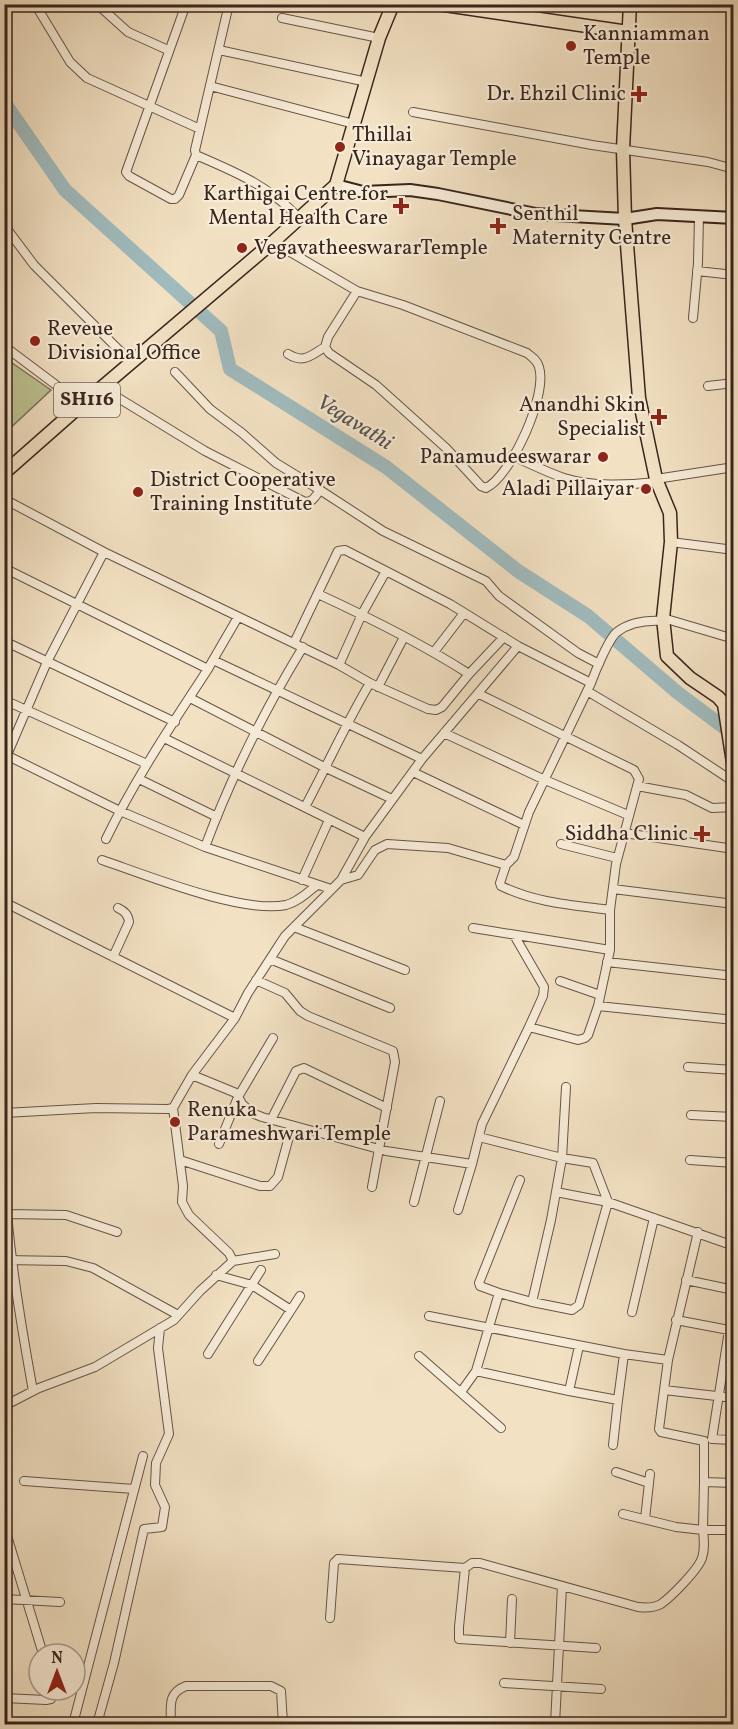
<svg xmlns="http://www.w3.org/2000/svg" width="738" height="1729" font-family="Vollkorn,serif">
  <rect width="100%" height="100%" fill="#f2e1c3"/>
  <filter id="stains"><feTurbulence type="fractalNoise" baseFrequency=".00333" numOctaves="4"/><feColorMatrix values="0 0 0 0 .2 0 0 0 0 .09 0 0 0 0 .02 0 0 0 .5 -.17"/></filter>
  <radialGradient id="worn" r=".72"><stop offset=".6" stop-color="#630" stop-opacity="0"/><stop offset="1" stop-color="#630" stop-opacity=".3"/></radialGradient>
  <path fill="#bdc292" stroke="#7b7458" stroke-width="1.5" d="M5,358l46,32 -46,43z"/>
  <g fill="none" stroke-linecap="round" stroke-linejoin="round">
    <path stroke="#a0bbbe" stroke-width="14" d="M4,102l61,88 156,141 9,38 156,98 132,104 70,45 90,77 56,42"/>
    <defs>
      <path id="street" d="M35,4l35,58 17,16 113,51
        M97,4l31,28 40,18
        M186,4l-60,168 3,4 42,23h4l4,-4 17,-40
        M229,4l-34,146 1,5c40,17 73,31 103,63
        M724,4l10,5
        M282,18l97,20
        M219,50l148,32
        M210,86l144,38
        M413,112l179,33 116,17 26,7
        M4,225l30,40 98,98
        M273,242l84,49 46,14 124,48c5,4 10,7 12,14 9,28 -28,109 -53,121l-5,-2 -35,-38 -70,-63 -47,-32 -4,-6 3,-10 29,-46
        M697,271l37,4
        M693,318l5,-55 1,-47
        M4,346l52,39 24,21
        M288,354c16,10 23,1 37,-7
        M175,372l35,37 32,24 34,30 44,27
        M708,386l26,-3
        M102,388l103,63 98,50c9,3 12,-4 17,-11l63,41 103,50 13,15 79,57 21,11
        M512,456c17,7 34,16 52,22 29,9 63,7 93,4
        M656,479l78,-12
        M4,499l100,53 235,113 31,18 58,26 8,1 6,-3 27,-33 35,-37
        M671,542l63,8
        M4,568l204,101 5,-9 209,99
        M318,594c52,24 103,49 151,80
        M663,618l71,21
        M4,641l171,81
        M294,643l44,-92 7,-1 41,21
        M518,646l73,37
        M434,652l30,-39
        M213,660l25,-43
        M339,665l23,-51 24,-43 64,33 68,42 -96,113 -57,78 -24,43 -56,56 -37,57 -13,25 -43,57 44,18 6,11 10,9 10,4 124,34 86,13 10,-40 47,-97 49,13 7,-2 3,-3 10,-29
        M378,687l26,-50
        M587,691l91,54 56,37
        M479,694l155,76 5,9 -23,85 -6,46v40l-12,56 136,14
        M190,698l136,70 66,31
        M4,700l143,64
        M444,733l101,47 83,35
        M164,738l201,99
        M4,754l116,57 85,36c26,-70 59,-136 98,-200
        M7,755l40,-93 57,-110
        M413,772l111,53
        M139,779l78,38
        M637,786l49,9 26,13 22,-1
        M305,807c22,-41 41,-84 65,-124
        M624,833l110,16
        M106,839c29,-60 66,-115 102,-170
        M561,844l56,14
        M205,847l126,42
        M102,860c44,15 140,54 184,45 12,-3 22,-13 31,-20
        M506,865l-6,18 1,3c35,17 71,19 109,24
        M302,880l27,-60
        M341,880l17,-5 17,-25 12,-6 61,4 58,17 8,-8 15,-45 62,-129c4,-11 18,-45 26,-51 13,-10 30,-12 46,-11
        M613,889l121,15
        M4,902l231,116
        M294,927l111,43
        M473,928l137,22
        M514,935l30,52 -1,9 -14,31
        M113,957l16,-35c-1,-8 -5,-11 -11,-14
        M270,959l120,49
        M607,962l127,14
        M256,980l29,13 15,18 8,5 85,35 2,11 -23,125
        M560,981l40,14
        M688,1067l46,3
        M566,1087l-4,71 -11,62 -19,82 -33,-9 -23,78 93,20 49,9 6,-46 44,6 -4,30 70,8
        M4,1113l92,-5 72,1 5,-1 19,-33
        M691,1115l43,2
        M271,1120l25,-49 8,-3 83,40
        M479,1137l83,21 31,5 15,39 126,44
        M219,1144l19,-47 35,-59
        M180,1160l80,26h10l8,-9 14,-51
        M690,1160l44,3
        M4,1173c4,74 16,146 29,218
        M414,1202l26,-101
        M458,1210l14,-46
        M7,1214l59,1 51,17
        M4,1260l62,1 27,7 85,47
        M233,1261l42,-7
        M216,1275l36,10 39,25
        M686,1280l48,10
        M499,1293l-19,-7 -1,-3 41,-103
        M532,1302l40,8 7,-5 29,-103 -52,-10
        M632,1312l22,-94
        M429,1316l195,38
        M676,1320l53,10 -17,109 22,1
        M208,1354l53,-84
        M419,1356l82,72
        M668,1360l30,-128
        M258,1361l42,-65
        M664,1390l-5,39 2,3 43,9v41l30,1
        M569,1391l10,-45
        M461,1392l15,-21
        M4,1406l35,-18 56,-21 79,-47 26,-29 33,-30 -4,-8 -40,-38 -7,-13 1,-16 -10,-78
        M613,1445l5,-45
        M616,1472l33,11
        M24,1481l110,8
        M623,1514l53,13 27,3 1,-48
        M645,1519l5,-45
        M4,1526l39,128
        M465,1568l-6,59v12l137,9
        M4,1599l56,3
        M330,1618l4,-55 4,-4 127,9 7,-5h8l158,44c8,1 16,1 23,-3 10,-7 37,-34 41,-46 3,-9 2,-18 1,-28h31
        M510,1643l2,-44
        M504,1683l97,6
        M4,1698l42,2 5,-1 3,-9
        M73,1724l70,-268
        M97,1724l17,-61 30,-134 18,-2 3,-20 -10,-22 1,-22 13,-29 -11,-86 2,-20
        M171,1724c0,-17 -4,-31 15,-38h85l10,5 2,33
        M555,1724l7,-138"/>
      <path id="secondary" d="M336,185l27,7 47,-2 28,4 98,20 89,5 32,-5 77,4"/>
      <path id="primary" d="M438,4l190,28
        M630,4l-7,145 2,70 14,179 17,81 14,34 1,29 -8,76 4,38 23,22 28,19 6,7 10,65
        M4,473l76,-67 193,-164 63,-57 43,-147 14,-34"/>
    </defs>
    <use href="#street" stroke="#675447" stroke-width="10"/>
    <use href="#secondary" stroke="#39251e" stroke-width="14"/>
    <use href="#primary" stroke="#39251e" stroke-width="15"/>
    <use href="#street" stroke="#f7ecd8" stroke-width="8"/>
    <use href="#secondary" stroke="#f7ecd8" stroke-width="10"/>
    <use href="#primary" stroke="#f2e1c3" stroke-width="12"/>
  </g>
  <g fill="#8f2418" stroke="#f7ecd8" stroke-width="2">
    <circle cx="571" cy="46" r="6"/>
    <path d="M636 85h6v6h6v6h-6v6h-6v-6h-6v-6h6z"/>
    <circle cx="340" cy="147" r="6"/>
    <path d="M398 197h6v6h6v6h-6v6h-6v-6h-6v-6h6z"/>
    <path d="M495 217h6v6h6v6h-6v6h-6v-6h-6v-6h6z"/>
    <circle cx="242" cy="248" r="6"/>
    <circle cx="35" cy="341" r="6"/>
    <path d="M656 408h6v6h6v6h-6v6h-6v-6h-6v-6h6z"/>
    <circle cx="603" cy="457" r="6"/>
    <circle cx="646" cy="489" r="6"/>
    <circle cx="138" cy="492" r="6"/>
    <path d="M699 825h6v6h6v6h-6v6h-6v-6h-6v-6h6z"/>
    <circle cx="175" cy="1122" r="6"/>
  </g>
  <g text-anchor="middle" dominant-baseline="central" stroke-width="4.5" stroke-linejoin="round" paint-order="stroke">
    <rect fill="#f7ecd8" stroke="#726156" stroke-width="1.5" x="54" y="383" width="66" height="34" rx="4.5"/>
    <g font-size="20" font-weight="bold" fill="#39251e">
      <text x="87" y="400">SH116</text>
    </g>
    <g font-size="21" fill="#39251e" stroke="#f7ecd8" text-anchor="start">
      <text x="583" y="34">Kanniamman<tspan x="583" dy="24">Temple</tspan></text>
      <text x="626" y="94" text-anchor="end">Dr. Ehzil Clinic</text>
      <text x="352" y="135">Thillai<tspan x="352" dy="24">Vinayagar Temple</tspan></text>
      <text x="388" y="194" text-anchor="end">Karthigai Centre for<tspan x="388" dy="24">Mental Health Care</tspan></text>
      <text x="512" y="214">Senthil<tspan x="512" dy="24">Maternity Centre</tspan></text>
      <text x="254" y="248">VegavatheeswararTemple</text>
      <text x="47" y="329">Reveue<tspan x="47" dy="24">Divisional Office</tspan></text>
      <text x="646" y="405" text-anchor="end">Anandhi Skin<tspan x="646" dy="24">Specialist</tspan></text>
      <text x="591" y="457" text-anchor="end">Panamudeeswarar</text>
      <text x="150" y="480">District Cooperative<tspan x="150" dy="24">Training Institute</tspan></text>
      <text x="634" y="489" text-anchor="end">Aladi Pillaiyar</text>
      <text x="688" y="834" text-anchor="end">Siddha Clinic</text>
      <text x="187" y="1110">Renuka<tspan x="187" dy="24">Parameshwari Temple</tspan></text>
    </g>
    <g font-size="22" font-style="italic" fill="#58524e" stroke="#f7ecd8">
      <text transform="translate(354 423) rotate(32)">Vegavathi</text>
    </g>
  </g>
  <rect width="738" height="1729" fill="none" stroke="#f2e1c3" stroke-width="24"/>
  <rect x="6" y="6" width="726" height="1717" fill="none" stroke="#39251e" stroke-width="3"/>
  <rect x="12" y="12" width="714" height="1705" fill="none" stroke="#39251e" stroke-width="1.5"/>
  <g transform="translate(57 1672)"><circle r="28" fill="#f7ecd8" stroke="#ab9c8e" stroke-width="1.5"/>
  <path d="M0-4.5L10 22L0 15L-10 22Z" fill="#8f2418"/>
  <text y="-9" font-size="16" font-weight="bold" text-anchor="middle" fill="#39251e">N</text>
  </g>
  <rect width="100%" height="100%" filter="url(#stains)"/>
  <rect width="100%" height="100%" fill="url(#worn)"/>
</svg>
